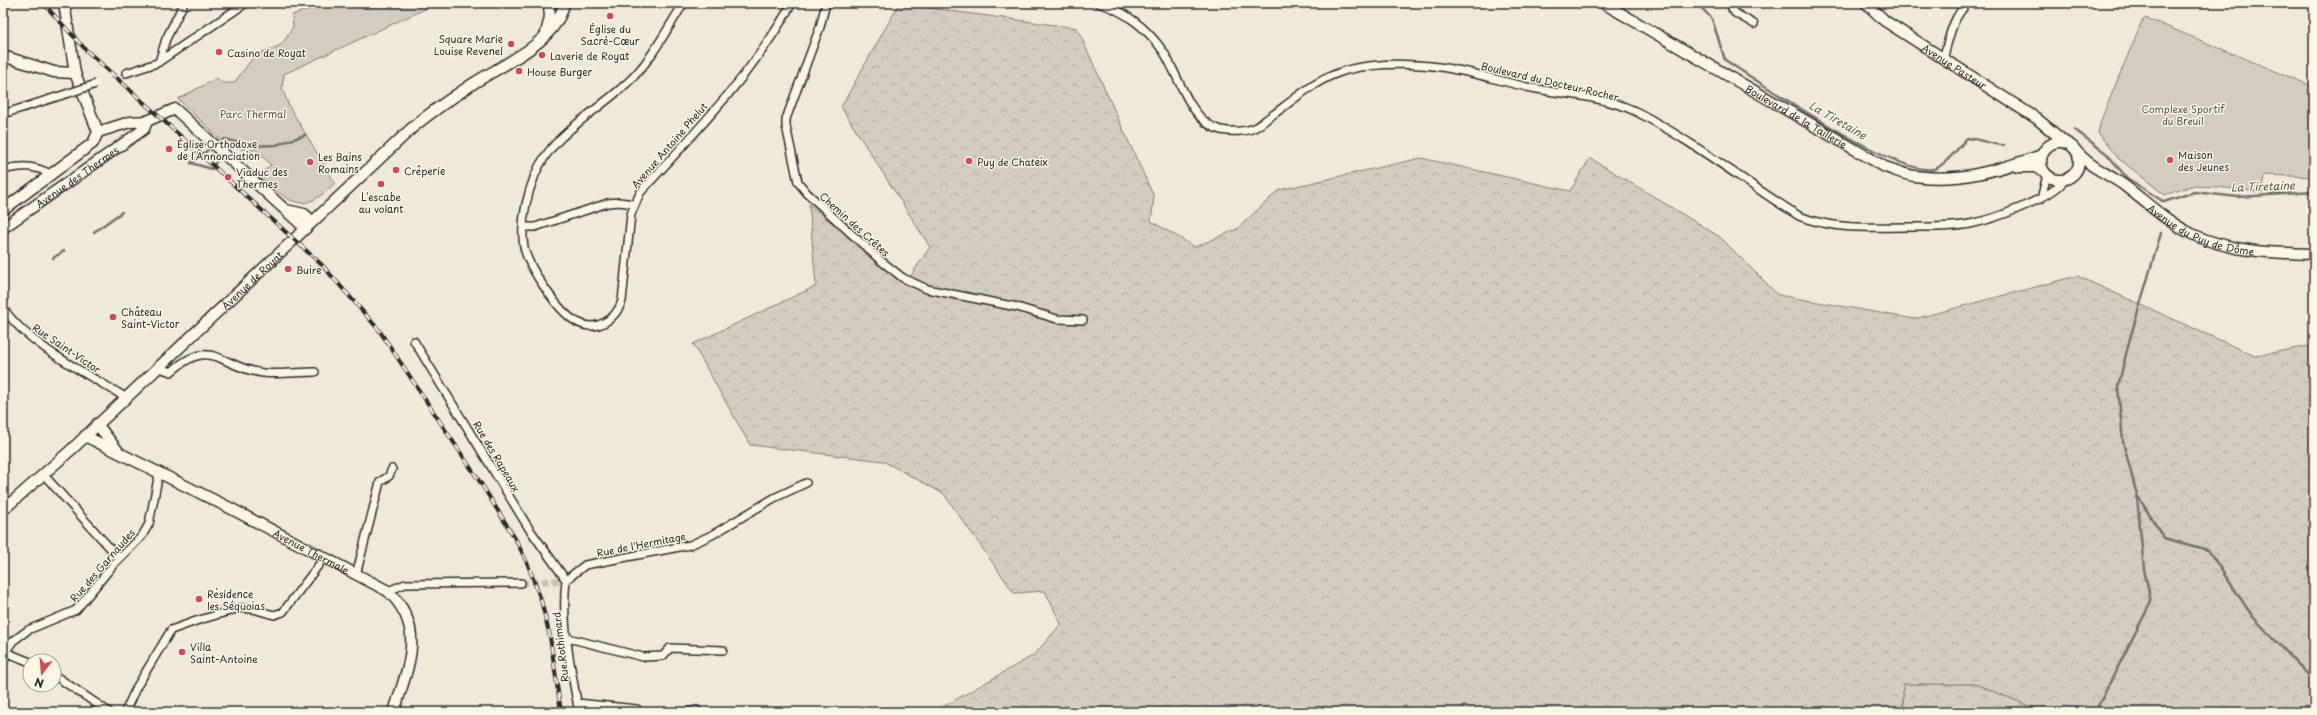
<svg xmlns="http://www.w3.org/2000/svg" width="2317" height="715" font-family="'Playpen Sans',sans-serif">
  <defs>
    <pattern id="grass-tufts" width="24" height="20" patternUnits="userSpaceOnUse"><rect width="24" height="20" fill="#d2cdc0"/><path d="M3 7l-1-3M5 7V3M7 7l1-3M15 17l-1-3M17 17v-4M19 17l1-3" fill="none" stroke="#b4b0a5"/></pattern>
    <pattern id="forest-crowns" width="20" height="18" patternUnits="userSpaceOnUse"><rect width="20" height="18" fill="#d2cdc0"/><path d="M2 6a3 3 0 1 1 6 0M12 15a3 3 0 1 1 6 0" fill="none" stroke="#b4b0a5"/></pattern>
  </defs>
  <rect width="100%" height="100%" fill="#efe9da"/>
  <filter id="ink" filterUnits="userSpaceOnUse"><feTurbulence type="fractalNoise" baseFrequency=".025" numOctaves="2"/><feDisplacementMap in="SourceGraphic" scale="8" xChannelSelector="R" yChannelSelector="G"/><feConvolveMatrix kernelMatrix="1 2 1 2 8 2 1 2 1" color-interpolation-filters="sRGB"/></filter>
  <g filter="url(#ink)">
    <path fill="url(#grass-tufts)" stroke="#7e7c76" d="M1903,684h72l70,28h-142z"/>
    <path fill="url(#forest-crowns)" stroke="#7e7c76" d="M899,4l178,24 77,169 -3,24 44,26 42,-18 42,-39 142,-32 149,33 20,-33 130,79 58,58 136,24 163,-43 178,80 59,-11v163l-4,2 4,33v169h-269l-70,-28h-72v28h-969l100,-57 27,-31 -16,-33 -31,2 -70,-99 -61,-33 -133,-16 -57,-101 123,-58 -7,-82 97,79 24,-36 -89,-140z"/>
    <path fill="#d2cdc0" stroke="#7e7c76" d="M328,3h110l-154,71 -2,14 7,18 46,77c-33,34 -47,19 -76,-8l12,-10 -16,-16 -4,3 -5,-4 -4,2 -9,-7 -7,2 -48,-46 39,-21 5,5h12l21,-28 24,-9 6,-6 8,-13 -1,-12z
      M2146,18l168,69v90l-50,-2 -2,17 -45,-5 -26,-1 -26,9 -47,-37 -20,-25 3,-13 41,-99z"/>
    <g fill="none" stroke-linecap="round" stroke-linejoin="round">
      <path stroke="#75736d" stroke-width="2.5" d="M1697,3l15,16 13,41c36,23 173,117 209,109 10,-2 27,-24 33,-31 14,1 24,7 37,7
        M2074,129l33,25 20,24 37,24 30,-10 44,5 76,-5
        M217,143l8,-4 25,7 26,-1 29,-10
        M191,163l22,-17
        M191,163l21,6 8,-14
        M94,232l28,-20
        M2161,233l-32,109 -11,45 5,55 14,53 27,43 44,12 45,67 61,64
        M53,258l11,-7
        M3,328l1,-1
        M2095,712l56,-110 -7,-33 -7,-72"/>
      <path stroke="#c8c3b7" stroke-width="7" stroke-dasharray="7 3.5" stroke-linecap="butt" d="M521,583l45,-3"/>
      <defs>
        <path id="street" d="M684,3c-18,27 -33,59 -58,81 -31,29 -75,51 -91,91 -9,23 -15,48 -11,72 4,20 35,66 53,75 20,11 39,-3 45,-21l9,-87 9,-21c54,-60 113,-119 152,-190
          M826,3l-6,24 -34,92v7l12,56 9,11 73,67 23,18 24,11 90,18 40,12 26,1
          M1098,3c26,7 49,25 65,48 16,24 27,72 58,79 10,2 24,2 33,-2 7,-3 13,-10 20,-14 23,-17 44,-36 73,-44 32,-8 78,-7 110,0 27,5 53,14 80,19 32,6 70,8 100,23 57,30 108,70 162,104 35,14 71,11 108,11 21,0 42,1 63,-3 25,-5 80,-25 95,-44
          M1735,3l-3,6 3,4 19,11
          M1943,59c6,-20 9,-42 25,-56
          M159,62l7,-23 18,-36
          M126,73l31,-10 89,-60
          M3,114l66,-21
          M3,170c19,-5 32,-5 49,5
          M2041,199l6,-24
          M523,227h12l73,-24 11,-1 15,2
          M3,308c26,38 83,65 122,89
          M414,341l114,186 38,53
          M157,367l14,5c41,-37 50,-4 92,1 17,2 36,-1 52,-1
          M43,474l76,84
          M356,575l24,-93 9,-6 3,-7
          M566,580l19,-15 105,-20 22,-10 62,-37 32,-15
          M566,580c-5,43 5,90 13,132
          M388,591l17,-7 116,-1
          M568,638l75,19 20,-1 7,-8 53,2
          M3,651l27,11
          M3,663l3,-12 7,-10 15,-11 48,-20 38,-46 28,-28 7,-12 10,-51
          M54,675l55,37
          M577,703l60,6 3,3
          M125,712l11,-24 35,-58 25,-9 44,-13 13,1 21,6 9,-3 41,-54
          M688,712l9,-2"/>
        <g id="secondary">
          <path id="s1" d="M1603,3l282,164c10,3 20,8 30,9 44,7 86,-7 127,-21"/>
          <path id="s2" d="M1866,3l19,18 151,97 30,25"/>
          <path d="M546,33l4,-16 -1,-11"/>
          <path d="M3,56l51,16 21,1"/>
          <path d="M98,132l32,-10 17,-1 28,-12 130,119"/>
          <circle cx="2060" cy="161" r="19"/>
          <path id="s3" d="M2078,153c13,15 31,21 47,33 21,16 42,36 67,48 38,18 81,19 122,20"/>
          <path d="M2017,167h18l8,3"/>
          <path d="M3,210l90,-67 5,-11 -23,-59 -11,-70"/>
          <path d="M286,210l18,4 8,7"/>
          <path id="s4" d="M3,228l141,-99 3,-8"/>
          <path d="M97,424l21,27"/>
          <path id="s5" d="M85,436l143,71 160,84c40,38 19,77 6,121"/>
          <path id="s6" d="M3,510l69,-61 340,-321c20,-17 41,-31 62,-45 30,-19 78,-39 89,-75"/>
        </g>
      </defs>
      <use href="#street" stroke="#2b2b2b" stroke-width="10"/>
      <use href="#secondary" stroke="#2b2b2b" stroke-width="13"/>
      <use href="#street" stroke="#fcf5e5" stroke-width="7"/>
      <use href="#secondary" stroke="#fcf5e5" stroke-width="10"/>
      <defs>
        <path id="rail" d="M43,3l43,47 236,215 57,65 103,155 34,55 12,25 13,35 9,37 11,75"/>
      </defs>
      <use href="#rail" stroke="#2b2b2b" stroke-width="4"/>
      <use href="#rail" stroke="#fcf5e5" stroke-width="2.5" stroke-dasharray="8" stroke-linecap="butt"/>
      <defs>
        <path id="street-bridge" d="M69,93l27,-9"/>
      </defs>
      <use href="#street-bridge" stroke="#2b2b2b" stroke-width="10" stroke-linecap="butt"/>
      <use href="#street-bridge" stroke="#fcf5e5" stroke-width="7"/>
    </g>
  </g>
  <g fill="#d1495b" stroke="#fcf5e5" stroke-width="1.5">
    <circle cx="610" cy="16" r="4"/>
    <circle cx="511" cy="44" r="4"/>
    <circle cx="219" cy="52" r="4"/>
    <circle cx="542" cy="55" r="4"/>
    <circle cx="519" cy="71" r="4"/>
    <circle cx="169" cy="149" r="4"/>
    <circle cx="2170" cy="160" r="4"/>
    <circle cx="969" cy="161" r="4"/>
    <circle cx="310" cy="162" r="4"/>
    <circle cx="396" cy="170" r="4"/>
    <circle cx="228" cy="177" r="4"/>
    <circle cx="381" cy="184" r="4"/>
    <circle cx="288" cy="269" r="4"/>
    <circle cx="113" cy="317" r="4"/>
    <circle cx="199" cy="599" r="4"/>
    <circle cx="182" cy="652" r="4"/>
  </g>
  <g text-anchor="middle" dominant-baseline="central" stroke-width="3" stroke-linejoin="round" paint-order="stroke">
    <g font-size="10" fill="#2b2b2b" stroke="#fcf5e5" text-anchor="start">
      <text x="610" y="28" text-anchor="middle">Église du<tspan x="610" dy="12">Sacré-Cœur</tspan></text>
      <text x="503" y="38" text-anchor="end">Square Marie<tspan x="503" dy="12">Louise Revenel</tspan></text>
      <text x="227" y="52">Casino de Royat</text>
      <text x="550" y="55">Laverie de Royat</text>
      <text x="527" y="71">House Burger</text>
      <text x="177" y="143">Église Orthodoxe<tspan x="177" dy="12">de l'Annonciation</tspan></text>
      <text x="2178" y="154">Maison<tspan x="2178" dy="12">des Jeunes</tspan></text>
      <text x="318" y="156">Les Bains<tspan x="318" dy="12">Romains</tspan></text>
      <text x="977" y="161">Puy de Chateix</text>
      <text x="404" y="170">Crêperie</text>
      <text x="236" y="171">Viaduc des<tspan x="236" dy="12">Thermes</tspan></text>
      <text x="381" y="196" text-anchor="middle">L'escabe<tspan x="381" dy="12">au volant</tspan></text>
      <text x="296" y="269">Buire</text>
      <text x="121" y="311">Château<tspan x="121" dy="12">Saint-Victor</tspan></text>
      <text x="207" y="593">Résidence<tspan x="207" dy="12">les Séquoias</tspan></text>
      <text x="190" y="646">Villa<tspan x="190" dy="12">Saint-Antoine</tspan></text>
    </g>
    <g font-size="10" fill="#2b2b2b" stroke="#fcf5e5">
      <text stroke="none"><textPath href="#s2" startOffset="109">Avenue Pasteur</textPath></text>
      <text transform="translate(1550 81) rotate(13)">Boulevard du Docteur Rocher</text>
      <text stroke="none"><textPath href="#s1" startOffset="224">Boulevard de la Taillerie</textPath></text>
      <text transform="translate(669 145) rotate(-49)">Avenue Antoine Phelut</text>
      <text stroke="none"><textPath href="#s4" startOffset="90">Avenue des Thermes</textPath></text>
      <text transform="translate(855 224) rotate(42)">Chemin des Crêtes</text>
      <text stroke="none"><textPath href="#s3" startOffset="147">Avenue du Puy de Dôme</textPath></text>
      <text stroke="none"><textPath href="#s6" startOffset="339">Avenue de Royat</textPath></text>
      <text transform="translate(67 348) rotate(34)">Rue Saint-Victor</text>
      <text transform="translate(497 456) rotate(59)">Rue des Rapeaux</text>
      <text transform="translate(641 544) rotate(-11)">Rue de l'Hermitage</text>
      <text stroke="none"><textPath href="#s5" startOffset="254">Avenue Thermale</textPath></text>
      <text transform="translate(102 565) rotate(-49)">Rue des Garnaudes</text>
      <text transform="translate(560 647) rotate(-97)">Rue Rothimard</text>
    </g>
    <g font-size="10" fill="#555450" stroke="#fcf5e5">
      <text x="2183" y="108">Complexe Sportif<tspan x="2183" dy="12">du Breuil</tspan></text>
      <text x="253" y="113">Parc Thermal</text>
    </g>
    <g font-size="11" font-style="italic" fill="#565552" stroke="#fcf5e5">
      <text transform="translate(1838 120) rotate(30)">La Tiretaine</text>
      <text transform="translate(2263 186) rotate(-2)">La Tiretaine</text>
    </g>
  </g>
  <rect width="2317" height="715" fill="none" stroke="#fcf5e5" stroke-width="16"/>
  <rect x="8" y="8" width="2301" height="699" fill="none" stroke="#2b2b2b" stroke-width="1.5" filter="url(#ink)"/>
  <g transform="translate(42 673) rotate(196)"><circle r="19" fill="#fcf5e5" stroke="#a8a49b"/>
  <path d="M0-3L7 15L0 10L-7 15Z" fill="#d1495b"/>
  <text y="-6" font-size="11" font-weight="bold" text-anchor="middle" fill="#2b2b2b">N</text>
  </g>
</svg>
